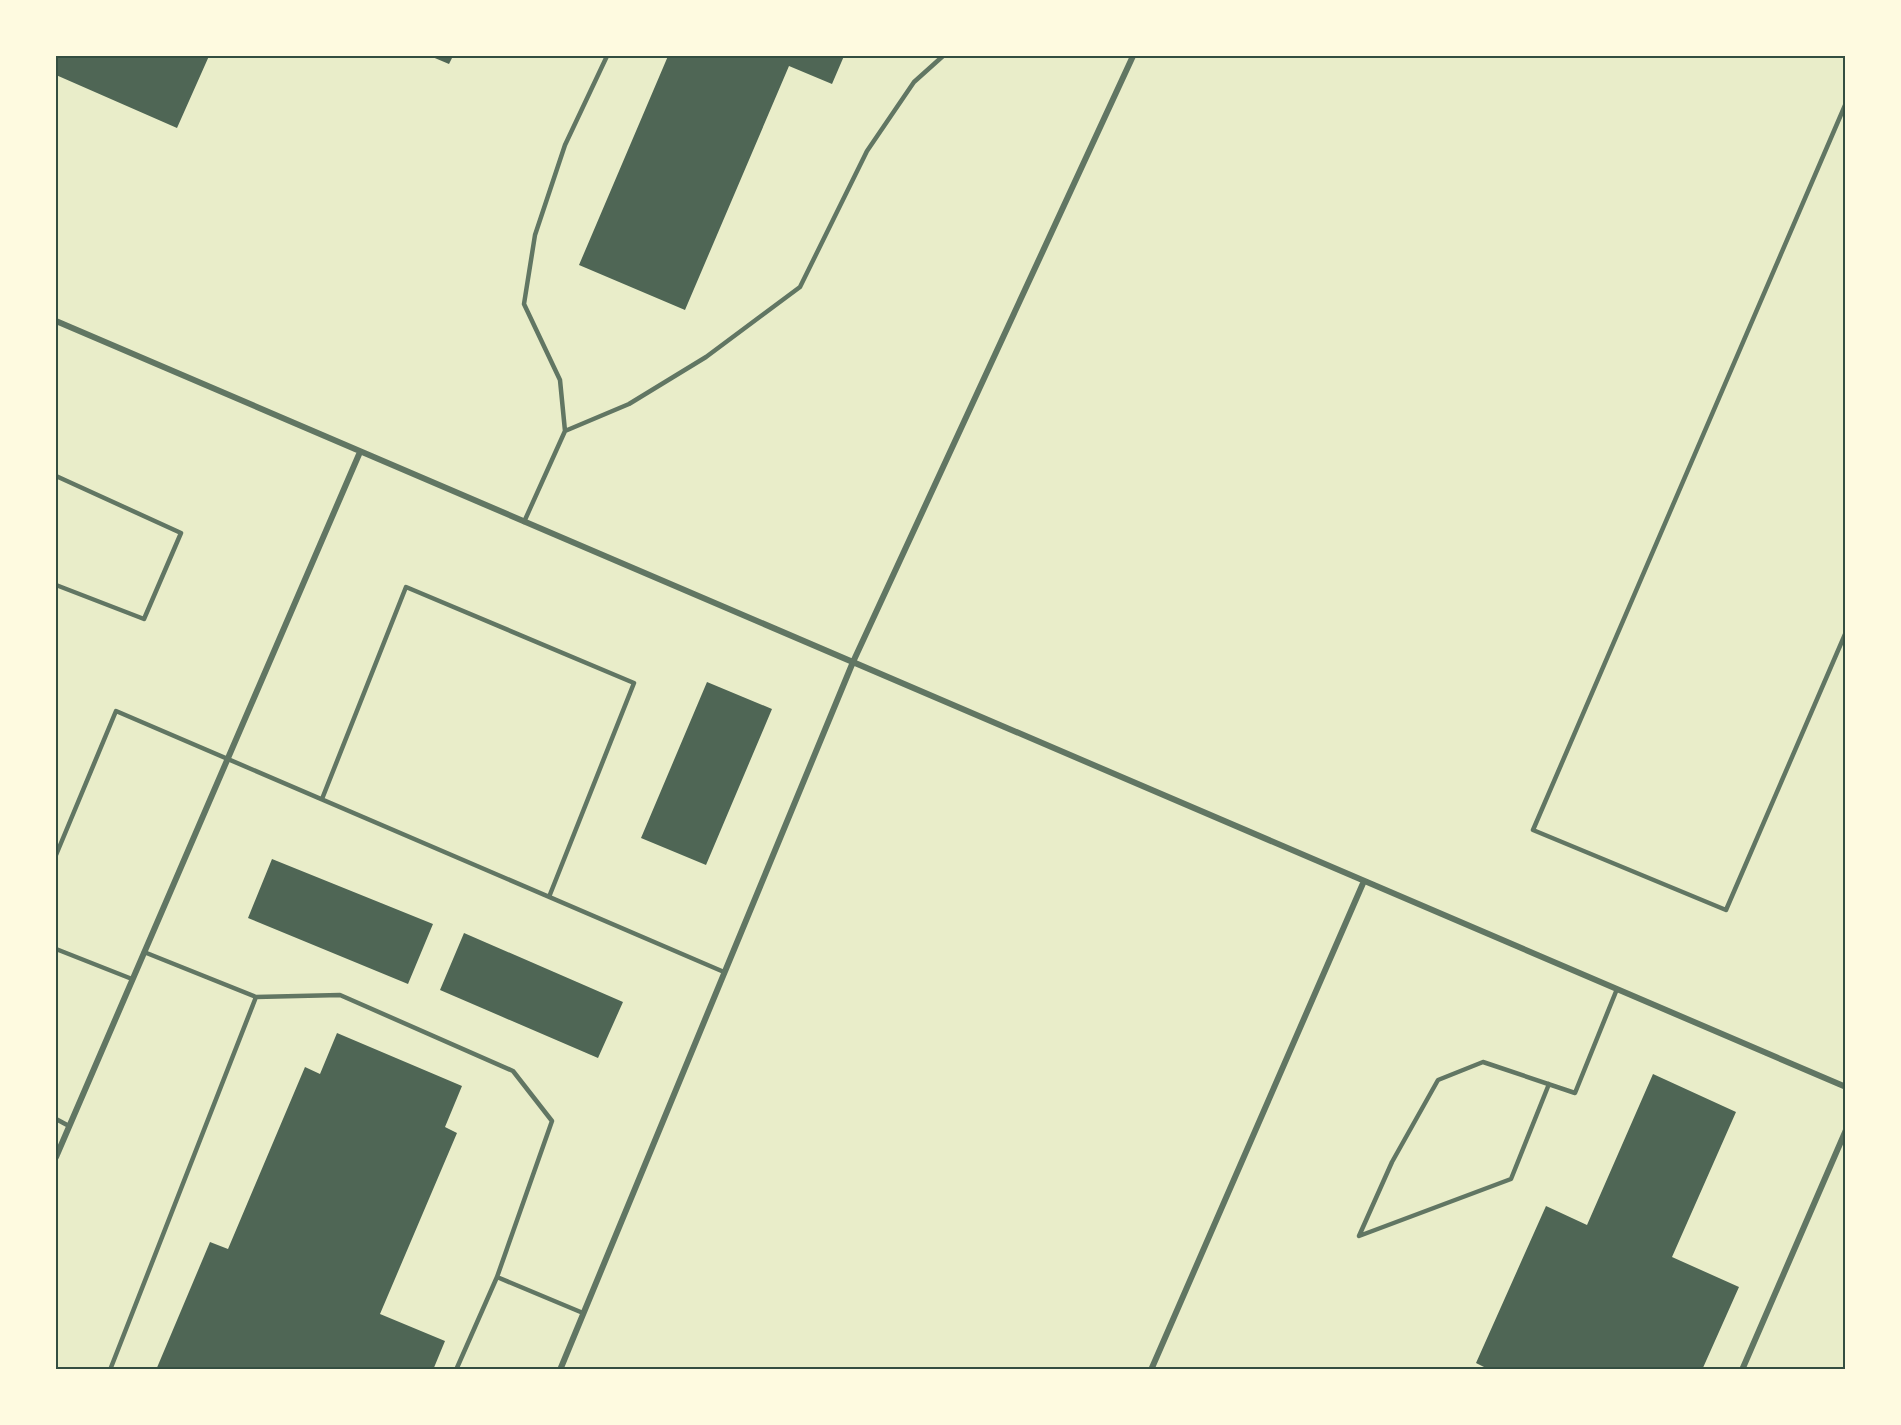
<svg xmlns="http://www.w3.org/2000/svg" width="1901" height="1425" font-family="'Space Grotesk',sans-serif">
  <rect width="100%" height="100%" fill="#e9edc9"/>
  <path fill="#4f6655" d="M56,56h153l-32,72 -121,-53z
    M430,56h23l-4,8z
    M668,56h176l-12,28 -43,-18 -104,244 -106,-45z
    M707,682l65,27 -66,156 -65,-27z
    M272,859l161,65 -25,60 -160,-66z
    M464,933l159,69 -25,56 -158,-68z
    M337,1033l125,53 -17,41 12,6 -77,181 65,27 -12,29h-277l54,-128 18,7 77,-182 15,7z
    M1653,1074l83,38 -64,145 67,30 -37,83h-212l-14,-7 70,-157 41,19z"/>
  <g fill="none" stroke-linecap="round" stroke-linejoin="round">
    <path stroke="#617663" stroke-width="4.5" d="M1846,103l-313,727 193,80 120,-278
      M565,431l64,-27 77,-47 94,-70 67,-136 47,-69 29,-26
      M56,476l125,57 -37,86 -88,-34
      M524,522l41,-91 -5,-51 -36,-76 11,-69 30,-90 42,-89
      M322,799l84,-212 228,96 -85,214
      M56,855l60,-144 608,261
      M56,949l76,30
      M256,997l84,-2 173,76 39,50 -55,156
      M1549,1084l-38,95 -152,57 33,-74 46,-82 45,-18 92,31 42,-104
      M56,1119l13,7
      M110,1370l146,-373 -112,-45
      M456,1370l41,-93 86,36"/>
    <path stroke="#617663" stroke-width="6" d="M56,321l1790,766
      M56,1157l304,-705
      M560,1370l293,-708 280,-606
      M1151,1370l213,-489
      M1742,1370l104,-240"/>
  </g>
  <rect width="1901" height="1425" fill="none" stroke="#fefae0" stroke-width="114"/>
  <rect x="57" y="57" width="1787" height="1311" fill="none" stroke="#344e41" stroke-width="2"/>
</svg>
